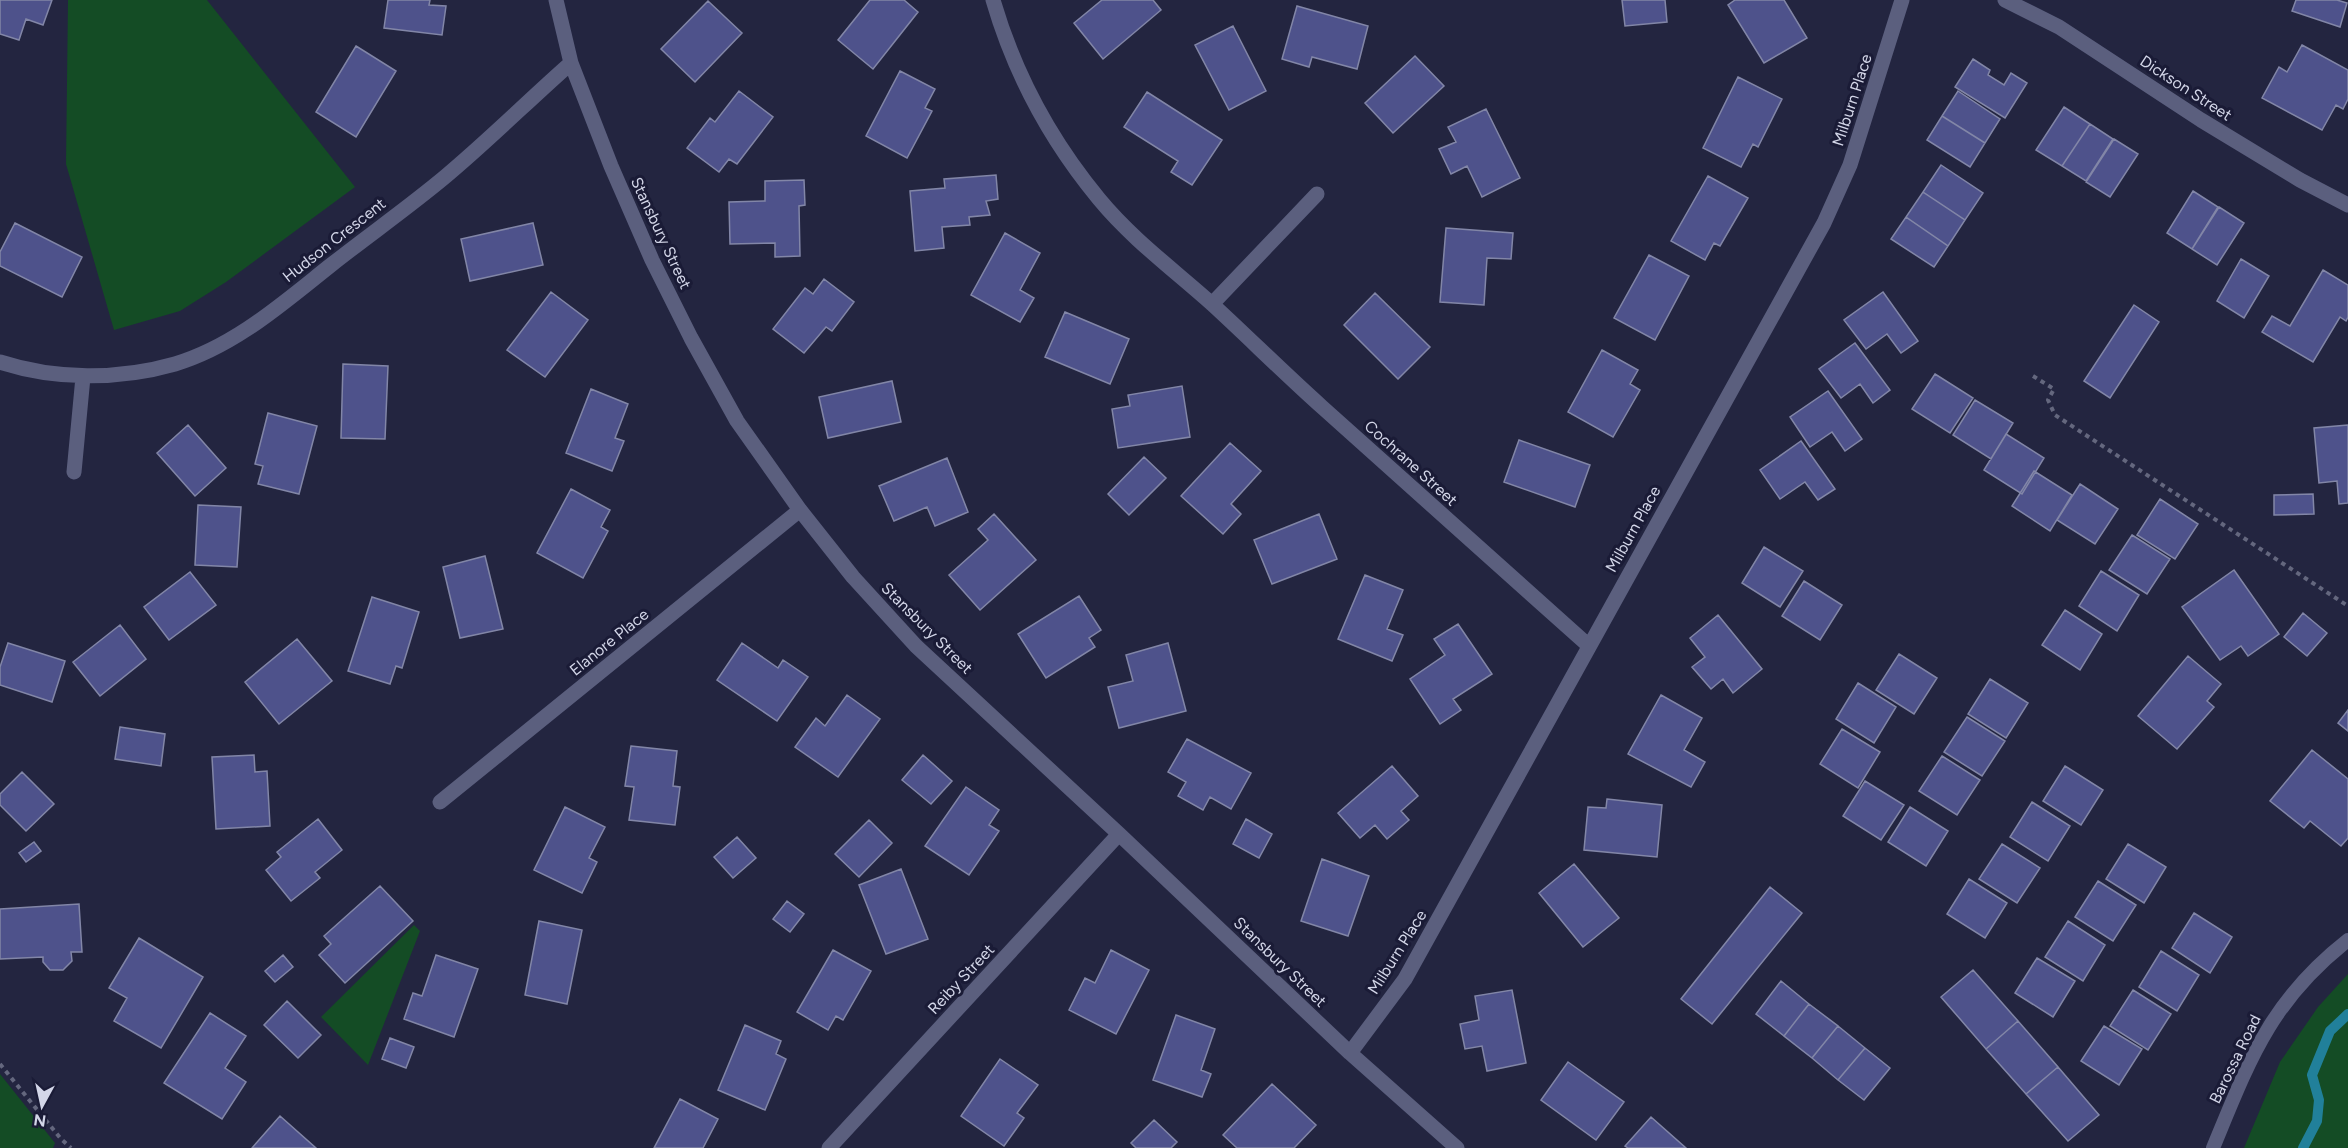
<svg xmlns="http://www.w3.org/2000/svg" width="2348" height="1148" font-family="Figtree,sans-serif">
  <rect width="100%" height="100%" fill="#232540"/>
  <path fill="#144c25" d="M68,0h139l148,187 -129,95 -46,29 -66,19 -48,-166z
    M414,925l6,6 -52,134 -47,-48z
    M2348,974v174h-104l36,-86 38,-55z
    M0,1074l55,69 -2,5h-53z"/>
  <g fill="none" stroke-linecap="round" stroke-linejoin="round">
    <path stroke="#21809a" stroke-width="10" d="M2303,1148l14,-27 2,-21 -7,-25 18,-44 18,-17"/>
  </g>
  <path fill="#4e528b" stroke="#8286a7" stroke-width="1.5" d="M0,0h52l-9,25 -17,-6 -7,21 -19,-6z
    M388,0h42l-1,5 17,1 -4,29 -58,-7z
    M870,0h34l14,12 -45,57 -35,-29z
    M1102,0h51l8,10 -58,49 -29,-36z
    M1622,0h43l2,22 -42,4z
    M1735,0h49l23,38 -43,25 -36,-58z
    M2296,0h41l10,3 -7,24 -48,-16z
    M708,1l34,32 -47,49 -34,-33z
    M1297,6l71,20 -11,43 -45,-12 -3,10 -27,-8z
    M1233,26l33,65 -37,19 -34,-65z
    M2302,45l46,25v29l-5,10 -7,-4 -14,25 -60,-32 17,-31 8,5z
    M356,46l40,25 -40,66 -40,-25z
    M1415,56l29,30 -51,47 -28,-30z
    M1973,59l17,11 -2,5 16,10 7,-12 16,10 -22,35 -50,-31z
    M900,71l35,18 -10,19 7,3 -25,47 -41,-22z
    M1738,77l44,22 -24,48 -5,-3 -12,23 -38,-19z
    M739,91l34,26 -36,47 -8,-5 -10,13 -32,-24 23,-30 5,4z
    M1958,91l42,28 -15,24 -43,-27z
    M1147,92l75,48 -30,45 -21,-13 7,-11 -54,-34z
    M2064,107l26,17 -28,42 -26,-16z
    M1486,109l34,69 -38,19 -15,-31 -16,8 -12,-25 17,-7 -8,-15z
    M1942,116l43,27 -15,24 -43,-27z
    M2090,124l23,15 -27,42 -24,-15z
    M2114,139l24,15 -28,43 -24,-15z
    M1941,165l42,28 -18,27 -42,-28z
    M996,175l2,24 -12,2 4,14 -21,2 1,8 -28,2 2,21 -29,3 -5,-60 35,-3 -1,-9z
    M1708,176l40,22 -28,48 -6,-3 -9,17 -34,-19z
    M804,180l1,25 -6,1 1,50 -25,1v-14l-45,1 -1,-42 36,-1v-20z
    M2193,191l25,16 -26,42 -25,-16z
    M1923,192l42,28 -17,26 -42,-29z
    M2219,207l25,16 -27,42 -25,-16z
    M1906,217l42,29 -14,21 -43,-28z
    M15,223l67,34 -20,40 -62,-31v-14z
    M533,223l10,42 -73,16 -9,-42z
    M1446,228l67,5 -2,26 -24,-1 -3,47 -44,-3z
    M1005,233l35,20 -20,37 14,8 -14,24 -49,-27z
    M1649,255l40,21 -34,64 -41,-22z
    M2241,259l28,17 -25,42 -27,-17z
    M2323,270l25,15v32l-2,4 -6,-4 -27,45 -51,-30 10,-16 18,10z
    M824,279l30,23 -22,29 -6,-4 -22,26 -31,-24 32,-41 8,6z
    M551,292l37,28 -43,57 -38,-27z
    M1883,292l35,49 -17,12 -14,-19 -21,15 -22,-29z
    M1375,293l55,54 -32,32 -54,-54z
    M2134,305l25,17 -49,76 -26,-17z
    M1065,312l64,27 -19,45 -65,-27z
    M1855,343l35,47 -17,13 -13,-19 -19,14 -22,-29z
    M1602,350l36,20 -8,14 10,6 -27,47 -45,-25z
    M343,364l45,2 -3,73 -44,-1z
    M1935,374l38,24 -23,35 -38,-24z
    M892,381l9,41 -73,16 -9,-41z
    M1182,386l8,51 -72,11 -6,-39 18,-3 -2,-11z
    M591,389l37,15 -13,34 9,3 -12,30 -46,-18z
    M1828,391l34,48 -17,12 -13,-19 -22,15 -20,-30z
    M1975,400l38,23 -22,36 -38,-24z
    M268,413l49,13 -18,68 -41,-10 5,-18 -8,-2z
    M188,425l38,43 -31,28 -38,-43z
    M2348,425v78l-9,1 -2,-23 -18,2 -5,-55z
    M2006,434l38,24 -22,36 -38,-24z
    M1519,440l71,25 -15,42 -71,-25z
    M1801,441l34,48 -17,11 -13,-18 -25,17 -20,-29z
    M1230,443l31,28 -30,33 10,10 -18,20 -42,-38z
    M1144,457l22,21 -37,37 -21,-21z
    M947,458l21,54 -33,14 -8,-19 -33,14 -15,-35z
    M2034,471l38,24 -22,36 -38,-25z
    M2080,484l38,25 -23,35 -38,-24z
    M571,489l39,21 -9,17 7,4 -25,47 -46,-25z
    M2313,494l1,20 -40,1v-20z
    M2160,499l38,25 -23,35 -38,-24z
    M198,505l43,2 -4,60 -42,-2z
    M994,514l42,46 -56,50 -31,-35 39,-35 -10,-11z
    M1319,514l18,45 -65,25 -18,-44z
    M2132,535l38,24 -23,35 -38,-24z
    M1764,547l39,24 -23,36 -38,-24z
    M485,556l18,73 -43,9 -17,-71z
    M2234,570l45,64 -31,22 -7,-10 -21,14 -38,-53z
    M2101,571l38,24 -22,36 -38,-25z
    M190,572l26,33 -47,35 -25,-33z
    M1365,575l38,15 -16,39 16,6 -11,26 -54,-22z
    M1804,581l38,24 -22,35 -38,-24z
    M1079,596l22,34 -12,8 6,9 -49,31 -28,-44z
    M372,597l47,15 -17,56 -6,-2 -6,18 -42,-13z
    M2065,610l37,24 -22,36 -38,-25z
    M2303,613l24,20 -20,23 -23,-19z
    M1718,615l44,54 -29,24 -10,-14 -12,10 -19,-22 13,-10 -15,-19z
    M1458,624l34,50 -39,25 8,11 -21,14 -30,-45 35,-24 -11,-16z
    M120,625l26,34 -46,37 -27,-34z
    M297,639l35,42 -53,43 -34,-42z
    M8,643l57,18 -13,41 -52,-17v-18z
    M742,643l36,25 5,-8 25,17 -31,44 -60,-41z
    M1168,643l18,68 -67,17 -11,-41 25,-6 -7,-26z
    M1899,654l38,24 -23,36 -38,-24z
    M2188,656l33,28 -14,17 7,6 -37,42 -39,-33z
    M1990,679l38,24 -22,35 -38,-24z
    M1858,683l38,24 -22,36 -38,-24z
    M847,695l33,24 -42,58 -43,-30 21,-29 9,8z
    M1661,695l41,23 -18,32 21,12 -14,25 -63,-33z
    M2348,710v21l-10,-8z
    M1967,717l38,24 -23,35 -38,-24z
    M120,727l45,7 -4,32 -46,-7z
    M1842,729l38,23 -22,36 -38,-24z
    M1187,739l64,34 -20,36 -21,-12 -7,13 -25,-14 8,-14 -18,-10z
    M631,746l46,5 -4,35 7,1 -5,38 -46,-5 5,-33 -9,-1z
    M2312,750l36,29v59l-7,8 -31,-25 -6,7 -34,-27z
    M254,755l1,17 12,-1 3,55 -54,3 -4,-72z
    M923,755l29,26 -21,23 -29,-24z
    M1942,756l38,24 -23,35 -38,-24z
    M1392,766l26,30 -17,15 8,9 -22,19 -12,-14 -15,13 -22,-25z
    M2065,766l38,24 -22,35 -38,-24z
    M22,772l32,32 -28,27 -26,-26v-11z
    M1865,781l39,24 -23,35 -38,-24z
    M966,787l33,23 -10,15 10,6 -30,44 -44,-29z
    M1607,799l55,6 -5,52 -73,-7 4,-43 18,1z
    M2032,802l38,24 -22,35 -38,-24z
    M565,807l40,20 -16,31 8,4 -15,31 -48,-23z
    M1910,807l38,24 -22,35 -38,-24z
    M318,819l24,31 -27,22 5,6 -29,23 -25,-31 15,-13 -4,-5z
    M1246,819l26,15 -13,24 -26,-14z
    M869,820l23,23 -33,34 -24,-23z
    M737,837l19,21 -23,20 -19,-21z
    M34,842l7,9 -15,11 -7,-9z
    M2002,844l38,24 -23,35 -38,-24z
    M2128,844l38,23 -22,36 -38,-24z
    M1322,859l47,17 -21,60 -47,-15z
    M1574,864l45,54 -36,29 -44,-54z
    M901,869l27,70 -42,15 -27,-69z
    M1969,879l38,24 -22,35 -38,-24z
    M2098,881l38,24 -23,36 -38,-24z
    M380,886l33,35 -68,62 -26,-28 12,-11 -7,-8z
    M1770,887l32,26 -90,111 -31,-25z
    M787,901l17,13 -14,18 -17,-13z
    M79,904l3,48h-11l1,9 -9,9h-13l-7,-8v-5l-43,2v-50z
    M2194,913l38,24 -22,36 -38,-25z
    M539,921l43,9 -15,74 -42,-9z
    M2068,921l37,24 -22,36 -38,-24z
    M139,938l64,39 -42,71 -47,-27 13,-23 -18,-10z
    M833,950l38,21 -28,49 -7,-4 -8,14 -31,-18z
    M1111,950l38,20 -33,64 -47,-24 16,-32 10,5z
    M2161,951l38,24 -22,36 -38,-24z
    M283,955l10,12 -18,15 -10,-11z
    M436,955l42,14 -24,68 -50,-18 9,-26 9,3z
    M2037,958l38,23 -22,36 -38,-24z
    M1973,970l45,51 -32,28 -45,-52z
    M1781,981l28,23 -25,32 -28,-22z
    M1512,990l14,73 -39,8 -5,-25 -17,3 -5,-25 19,-4 -4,-24z
    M2133,990l38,24 -23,36 -38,-24z
    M287,1001l34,34 -23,23 -34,-33z
    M1809,1004l29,22 -26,32 -28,-22z
    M210,1013l36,23 -21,32 21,14 -24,37 -58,-36z
    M1176,1015l39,14 -14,41 10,4 -9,23 -49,-17z
    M2018,1021l40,46 -32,27 -40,-45z
    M745,1025l36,16 -5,13 10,5 -21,51 -47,-20z
    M1838,1026l27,22 -27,32 -26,-22z
    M2104,1026l38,23 -23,36 -38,-24z
    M390,1038l24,9 -8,21 -24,-9z
    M1865,1048l25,20 -26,32 -26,-20z
    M1000,1059l38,26 -21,28 7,5 -20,28 -43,-30z
    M1568,1062l56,40 -28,38 -55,-40z
    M2058,1067l41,48 -31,26 -42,-47z
    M1272,1084l44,41 -22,23h-57l-14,-13z
    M680,1099l38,20 -15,29h-49z
    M280,1116l36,32h-64z
    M1651,1117l35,31h-58l-3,-2z
    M1154,1120l23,22 -6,6h-35l-5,-5z"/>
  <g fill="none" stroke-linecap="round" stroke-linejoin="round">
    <path stroke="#64677e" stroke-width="4" stroke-dasharray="4.5 4.5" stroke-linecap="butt" d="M2033,376l21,13 -6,11 7,15 293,191
      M0,1064l61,75 10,9"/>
    <path stroke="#5b5f7e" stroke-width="14" d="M2213,1148c36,-87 57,-147 135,-208"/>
    <path stroke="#5b5f7e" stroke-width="15" d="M556,0l15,63 40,103 41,94 39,78 46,83 63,89 53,67 63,69 203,188 231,219 107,95
      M993,0c21,72 58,141 106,199 33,40 75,71 113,105 37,34 72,69 110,103 89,79 178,159 267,239
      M2005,0l54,27 142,93 99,60 48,25
      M1212,304l105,-110
      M0,362c55,18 119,18 175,2 60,-18 108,-61 156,-99 38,-30 78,-58 115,-89 43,-36 83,-76 125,-113
      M74,472l9,-95
      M440,802l360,-292
      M1350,1053l55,-74 419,-756 26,-58 52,-165
      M829,1148l290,-314"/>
  </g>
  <g text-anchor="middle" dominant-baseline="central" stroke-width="6" stroke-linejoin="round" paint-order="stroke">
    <g font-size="16" fill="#d3d6e8" stroke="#1a1b36">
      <text transform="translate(2186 88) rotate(33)">Dickson Street</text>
      <text transform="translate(1852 100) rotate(-72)">Milburn Place</text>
      <text transform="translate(661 233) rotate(65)">Stansbury Street</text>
      <text transform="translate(334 240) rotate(-38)">Hudson Crescent</text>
      <text transform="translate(1411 463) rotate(42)">Cochrane Street</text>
      <text transform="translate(1633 529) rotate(-61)">Milburn Place</text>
      <text transform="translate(927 628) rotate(45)">Stansbury Street</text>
      <text transform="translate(609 642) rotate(-39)">Elanore Place</text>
      <text transform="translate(1397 952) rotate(-58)">Milburn Place</text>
      <text transform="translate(1280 962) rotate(44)">Stansbury Street</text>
      <text transform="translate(961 979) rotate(-47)">Reiby Street</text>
      <text transform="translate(2235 1059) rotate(-64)">Barossa Road</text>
    </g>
  </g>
  <g transform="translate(42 1106) rotate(188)" stroke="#1a1b36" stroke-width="4.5" paint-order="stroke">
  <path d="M0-4.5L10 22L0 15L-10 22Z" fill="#d3d6e8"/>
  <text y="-9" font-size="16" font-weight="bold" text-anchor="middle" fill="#d3d6e8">N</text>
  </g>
</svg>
